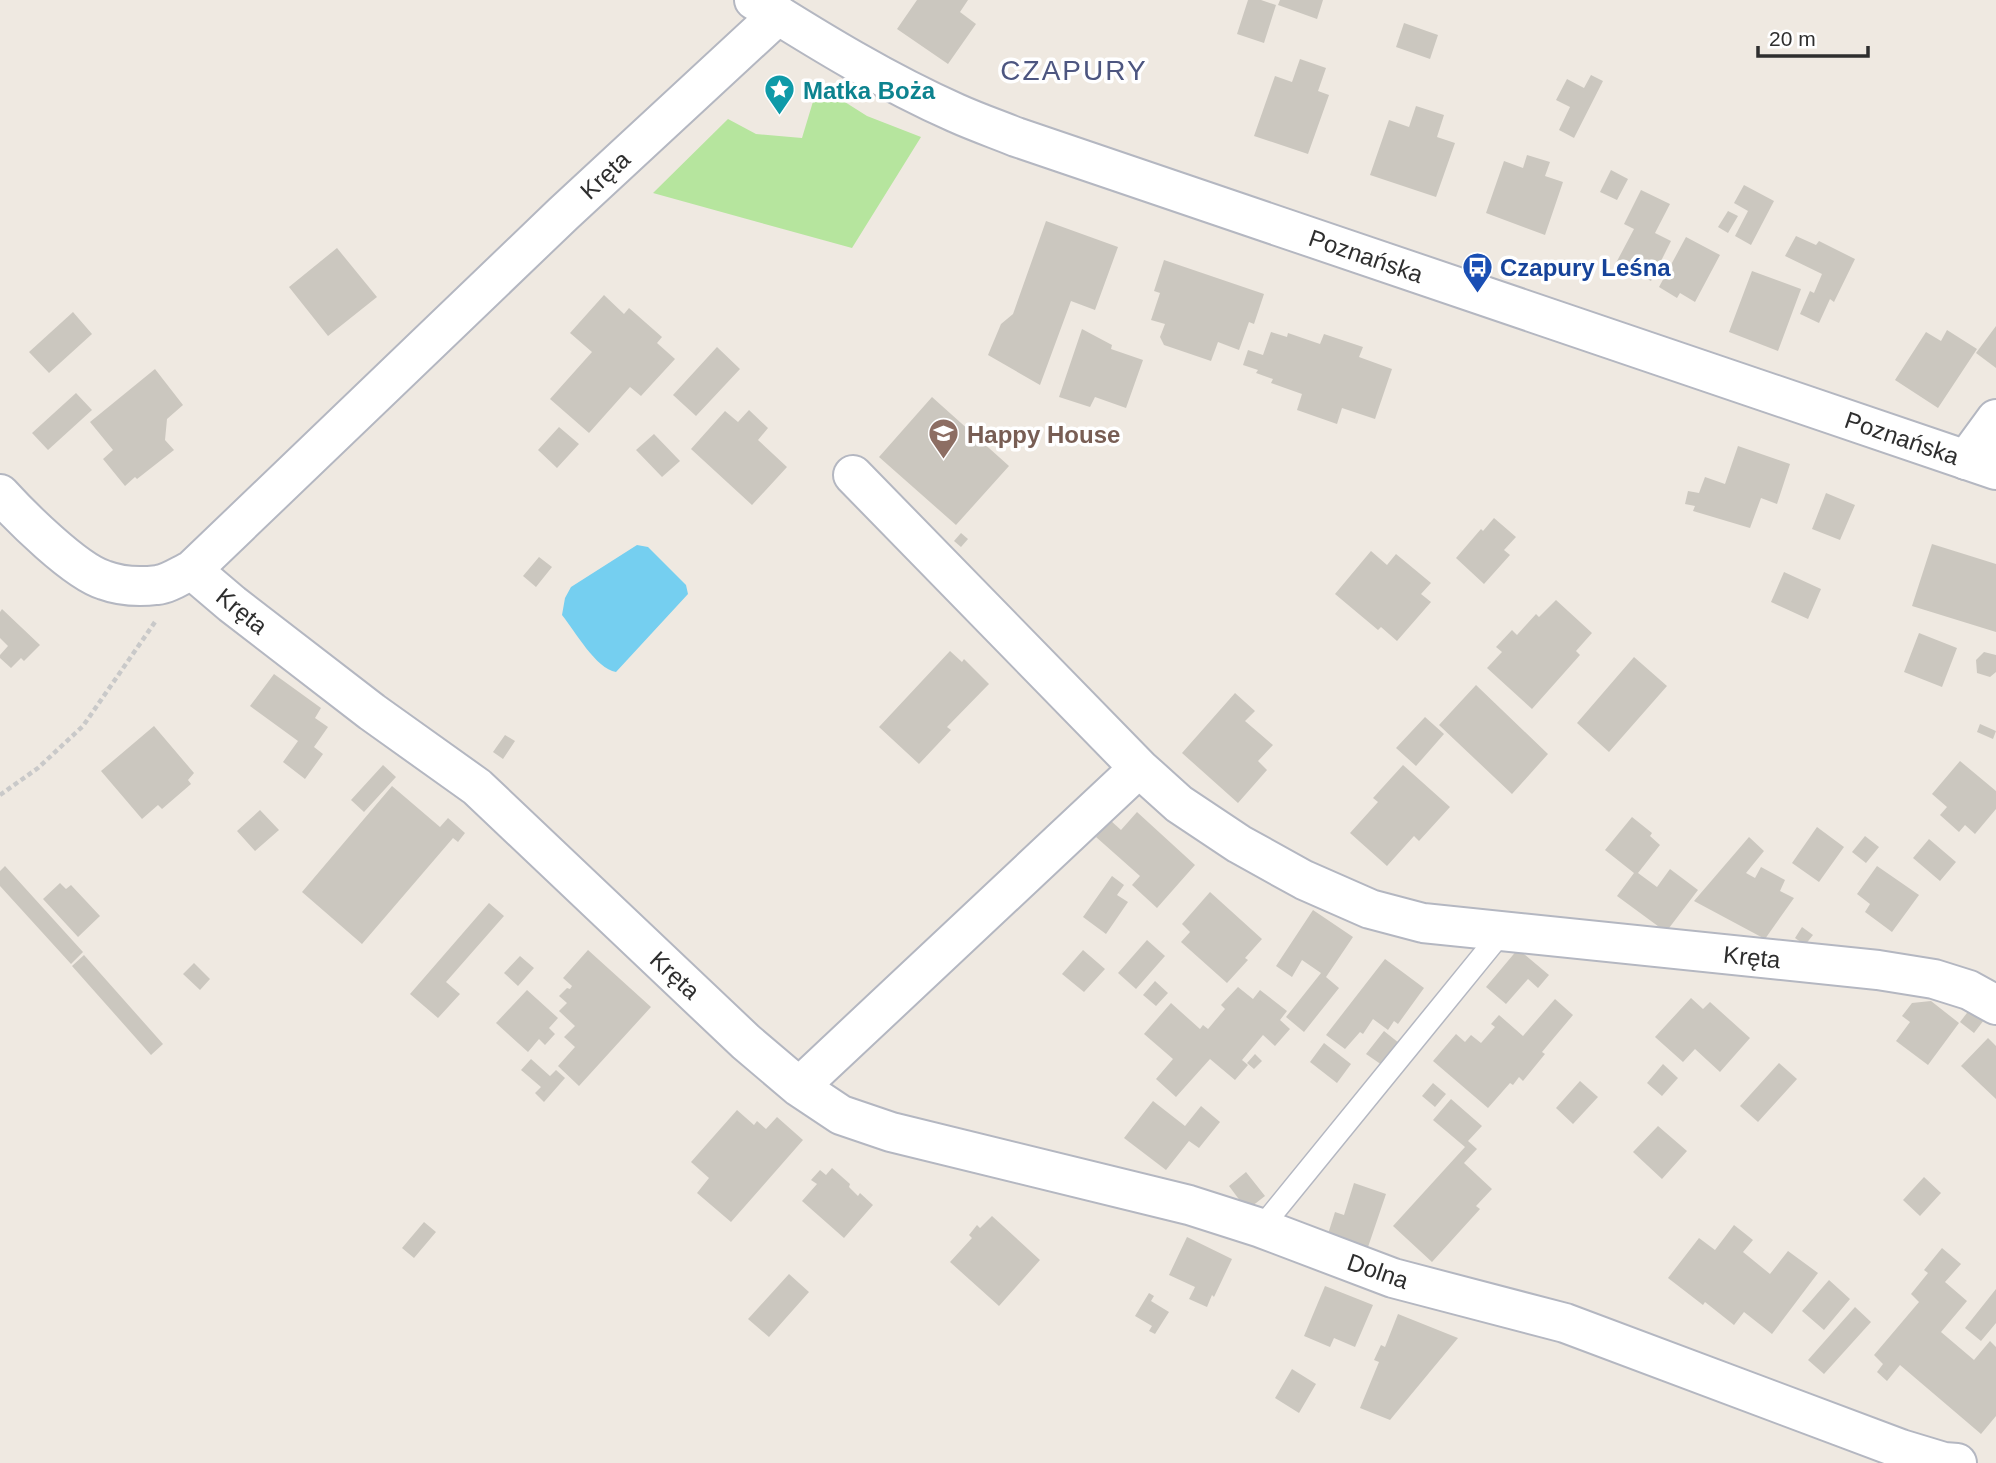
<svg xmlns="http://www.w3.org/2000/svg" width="1996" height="1463" font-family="Helvetica,sans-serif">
  <rect width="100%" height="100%" fill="#efe9e1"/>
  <path fill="#b6e59e" d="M818,85l49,31 54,21 -69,111 -199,-55 75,-74 28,15 46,4z"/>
  <path fill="#75cff0" d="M637,545l11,2 38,38 2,9 -72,78c-20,-3 -41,-41 -54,-57l3,-17 6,-11z"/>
  <path fill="#cbc7bf" d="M917,0h51l-8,12 16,12 -28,40 -51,-35z
    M1248,0h13l15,5 -12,38 -27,-9z
    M1280,0h43l-6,19 -39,-14z
    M1404,23l34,12 -8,24 -34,-12z
    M1300,59l26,9 -8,23 11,4 -21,59 -54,-18 21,-60 17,6z
    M1591,75l12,6 -29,57 -15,-8 11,-23 -14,-7 11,-21 17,9z
    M1416,106l28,9 -7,22 18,6 -19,54 -66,-22 19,-55 20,7z
    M1527,155l23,7 -5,14 18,6 -18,53 -59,-22 18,-52 19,7z
    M1611,170l17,9 -11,21 -17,-8z
    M1744,185l30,16 -23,44 -16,-9 13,-25 -14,-8z
    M1641,190l29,14 -15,29 16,8 -20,40 -35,-18 18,-34 -10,-5z
    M1728,211l10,5 -10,17 -10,-6z
    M1046,221l72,26 -23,63 -24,-9 -31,84 -52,-30 13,-31 12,-10z
    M1796,236l20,9 3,-4 36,18 -21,43 -4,-3 -11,24 -19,-9 10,-23 4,2 8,-19 -37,-18z
    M1686,237l34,18 -25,47 -15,-9 -3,5 -18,-11z
    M337,248l40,49 -49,39 -39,-49z
    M1164,260l100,34 -10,30 -5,-2 -10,28 -21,-8 -7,19 -47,-16 -4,-8 5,-13 -14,-4 9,-27 -6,-2z
    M1752,271l49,18 -23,62 -49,-19z
    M604,295l20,19 5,-6 33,29 -5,6 18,16 -34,37 -11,-9 -41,46 -39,-34 42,-47 -22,-19z
    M73,312l19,22 -43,39 -20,-21z
    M1996,326v42l-20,-15z
    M1082,329l30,16 -1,4 32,11 -17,48 -31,-11 -5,10 -31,-10z
    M1947,330l30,19 -39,59 -43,-28 31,-48 15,9z
    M1271,332l16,5 1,-4 32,11 4,-10 39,13 -4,10 33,12 -17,50 -33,-11 -5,16 -40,-14 5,-16 -31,-11 2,-4 -17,-6 2,-3 -15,-5 5,-15 15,5z
    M717,347l23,22 -44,47 -23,-21z
    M155,369l28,36 -16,14 -2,21 9,10 -37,29 -2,-2 -10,9 -22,-27 10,-9 -23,-28z
    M76,393l16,17 -44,40 -16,-17z
    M932,397l77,69 -53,59 -77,-68z
    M749,410l19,18 -10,12 29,27 -35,38 -61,-56 34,-38 13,11z
    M559,427l20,17 -22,24 -19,-18z
    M654,434l26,27 -18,16 -26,-27z
    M1738,446l52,18 -13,40 -16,-6 -11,30 -57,-17 2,-5 -10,-2 3,-13 11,2 6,-16 20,7z
    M1826,493l29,12 -15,35 -28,-11z
    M1494,518l22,19 -12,13 6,5 -26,29 -28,-26 25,-29 2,2z
    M961,533l7,6 -7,8 -7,-6z
    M1932,544l64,20v68l-84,-26z
    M1371,551l16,14 9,-11 35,29 -10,11 10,8 -34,39 -16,-14 -3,3 -43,-36z
    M539,557l13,10 -16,20 -13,-11z
    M1784,572l37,17 -13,30 -37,-17z
    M1556,600l36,33 -16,18 4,4 -48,54 -45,-41 15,-16 -6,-5 16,-17 5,5 19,-21 3,3z
    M2,609l38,36 -16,16 -3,-3 -10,10 -11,-10v-3l8,-9 -8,-8v-26z
    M1919,633l38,15 -15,39 -38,-15z
    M950,651l12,11 2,-3 25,25 -42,43 4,3 -32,34 -40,-37z
    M1984,652l12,3v17l-6,5 -13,-4 -1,-13z
    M1634,657l33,29 -58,66 -32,-29z
    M274,674l47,34 -6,10 13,9 -14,20 9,7 -18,25 -22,-17 15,-21 -48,-35z
    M1476,685l72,69 -36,40 -73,-69z
    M1235,693l20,18 -10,10 28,24 -15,16 9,9 -29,33 -56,-50z
    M1425,717l19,17 -28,32 -20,-18z
    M1980,724l16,7 -3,8 -16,-7z
    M154,726l40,47 -6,7 3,4 -29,25 -4,-4 -16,14 -41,-48z
    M505,735l10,6 -12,18 -10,-7z
    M1960,761l36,30v18l-21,25 -10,-9 -6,7 -19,-17 7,-8 -15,-13z
    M383,765l13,12 -32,35 -13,-12z
    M1403,765l47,42 -31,34 -5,-5 -27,30 -37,-33 28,-31 -5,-4z
    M392,786l48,41 8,-9 17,15 -7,9 -5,-4 -91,106 -60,-52z
    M260,810l19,20 -24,21 -18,-20z
    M1137,812l58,53 -38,43 -25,-23 8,-9 -44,-39 14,-17 11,10z
    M1632,817l20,16 -2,3 10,9 -22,28 19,14 13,-18 28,21 -32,42 -49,-36 17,-23 -29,-23z
    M1817,827l27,20 -25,35 -27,-19z
    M1865,836l14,11 -13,16 -14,-11z
    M1749,837l15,14 -18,22 9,5 6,-11 24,13 -5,11 14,7 -29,41 -71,-38z
    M1929,839l27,23 -16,19 -27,-23z
    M5,866l78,86 -12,12 -71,-78v-15z
    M1877,866l42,29 -27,37 -27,-20 5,-8 -13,-10z
    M1112,876l12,9 -7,10 11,7 -22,32 -23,-17z
    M60,883l6,6 5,-4 29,31 -22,21 -35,-38z
    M1210,892l52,47 -17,19 3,2 -21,23 -46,-41 9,-10 -8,-8z
    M489,903l15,13 -58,66 14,12 -22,24 -28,-24z
    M1313,910l40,27 -27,40 13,11 -35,44 -18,-15 35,-44 -19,-13 -10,17 -16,-11z
    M1802,927l11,8 -8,10 -10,-7z
    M1147,940l18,16 -29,33 -18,-16z
    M1518,949l31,26 -11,13 -10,-9 -22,25 -20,-17z
    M588,950l63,57 -72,79 -21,-20 17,-19 -11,-10 11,-11 -16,-15 8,-8 -8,-7 8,-8 3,1 2,-3 -9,-8z
    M1083,950l22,19 -21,23 -22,-18z
    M84,955l79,89 -12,11 -79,-89z
    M520,956l14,12 -16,18 -14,-13z
    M1385,959l39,29 -26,36 -4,-3 -6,9 -15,-11 -10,15 -3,-2 -15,17 -19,-14z
    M194,963l16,16 -10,11 -17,-16z
    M1155,981l13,12 -12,13 -13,-11z
    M1238,987l15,12 7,-9 27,21 -7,9 10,9 -15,17 -12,-11 -21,25 6,5 -13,15 -25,-21 -34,38 -20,-18 17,-20 -29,-25 27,-31 29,26 3,-4 5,4 17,-20 -4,-4z
    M527,990l31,28 -9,10 6,6 -10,11 -6,-6 -11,13 -32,-29z
    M1691,998l12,11 7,-7 40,36 -30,34 -25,-23 -12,13 -28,-25z
    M1555,999l18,16 -31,37 3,2 -22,27 -4,-4 -6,8 -3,-2 -22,25 -55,-47 23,-27 9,8 6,-7 10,8 14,-16 -4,-3 8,-9 24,21z
    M1931,1001l28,22 -31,42 -32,-24 14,-19 -8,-6 10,-13z
    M1970,1009l14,11 -10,13 -14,-11z
    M1384,1031l15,12 -17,22 -16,-11z
    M1988,1038l8,8v53l-35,-33z
    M1324,1043l27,21 -14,19 -27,-21z
    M1255,1054l7,7 -8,8 -7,-6z
    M531,1059l19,17 6,-6 9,8 -21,24 -9,-9 6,-6 -20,-17z
    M1779,1063l18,16 -39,43 -18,-16z
    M1663,1064l15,14 -16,18 -15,-13z
    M1580,1081l18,16 -25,27 -17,-16z
    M1433,1083l13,11 -11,13 -13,-11z
    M1451,1099l31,27 -14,15 9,8 -13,14 28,26 -16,17 4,3 -48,53 -39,-36 72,-79 -32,-27z
    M1153,1101l32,25 16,-20 19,16 -21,26 -10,-7 -23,29 -42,-32z
    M737,1110l17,15 3,-4 9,8 11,-12 26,23 -72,82 -34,-29 12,-15 -18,-16z
    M1658,1126l29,25 -25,28 -29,-27z
    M832,1168l18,16 -1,3 9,9 2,-3 13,12 -29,33 -42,-37 15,-17 -6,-4 9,-10 6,5z
    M1246,1172l19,24 -18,14 -18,-24z
    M1924,1177l17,16 -21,23 -17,-16z
    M1354,1183l32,11 -18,53 -40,-13 7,-22 9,3z
    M992,1216l48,44 -41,46 -49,-44 22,-24 -3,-3 8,-10 3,3z
    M424,1222l12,10 -22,26 -12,-10z
    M1734,1225l19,15 -10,12 27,22 18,-23 30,22 -46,61 -28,-22 -10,13 -29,-23 -2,3 -35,-27 31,-40 16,12z
    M1187,1237l45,22 -18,38 -2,-2 -5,12 -18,-8 6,-12 -26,-12z
    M1942,1248l19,16 -16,18 22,19 -26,31 33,28 16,-19 6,6v69l-15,18 -81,-69 -13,16 -10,-9 6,-8 -9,-9 45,-53 -8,-8 17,-21 -4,-3z
    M789,1274l20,18 -40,45 -21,-18z
    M1829,1280l21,19 -26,31 -22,-19z
    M1325,1286l48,19 -18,42 -21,-9 -4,9 -26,-11z
    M1996,1289v34l-15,18 -16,-13z
    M1149,1293l5,3 -3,5 18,11 -14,22 -6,-3 3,-5 -17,-10z
    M1855,1307l16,15 -47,52 -16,-14z
    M1398,1314l60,24 -68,82 -30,-12 19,-46 -5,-2 7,-15 4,2z
    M1292,1369l24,15 -17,29 -24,-15z"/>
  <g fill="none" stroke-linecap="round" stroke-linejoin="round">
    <defs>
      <path id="service" d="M1261,1228l241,-296"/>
      <path id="minor" d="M1966,460l30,-41
        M853,475l286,293
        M0,494c21,23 75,77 104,86 16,6 36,7 53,5 11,-1 24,-10 35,-15l371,-356 215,-199
        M192,570l40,34 140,108 105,75 269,255 53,45 42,28 50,17 298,73 72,23 132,50 172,45 336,126 43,13 13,1
        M799,1087l340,-319 40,36 60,40 65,36 66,29 53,14 455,47 56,9 35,11 27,15"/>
      <path id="tertiary" d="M754,0c65,41 132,82 202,113 20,9 40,16 60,24l980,333"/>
    </defs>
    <use href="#service" stroke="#b4b7c1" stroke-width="24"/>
    <use href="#minor" stroke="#b4b7c1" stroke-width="42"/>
    <use href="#tertiary" stroke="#b4b7c1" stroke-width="42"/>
    <path stroke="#c9c9c9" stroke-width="4.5" stroke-dasharray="5 3.5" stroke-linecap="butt" d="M0,795l38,-27 45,-42 72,-104"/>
    <use href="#service" stroke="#fff" stroke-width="21"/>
    <use href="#minor" stroke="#fff" stroke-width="38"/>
    <use href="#tertiary" stroke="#fff" stroke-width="38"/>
  </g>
  <defs>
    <symbol id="sight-pin" viewBox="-11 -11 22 30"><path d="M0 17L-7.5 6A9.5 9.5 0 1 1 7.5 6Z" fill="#0f9aa8" stroke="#fff"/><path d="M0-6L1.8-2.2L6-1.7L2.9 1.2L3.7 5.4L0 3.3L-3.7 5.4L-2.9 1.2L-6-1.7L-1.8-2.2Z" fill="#fff"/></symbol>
    <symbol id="bus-pin" viewBox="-11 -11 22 30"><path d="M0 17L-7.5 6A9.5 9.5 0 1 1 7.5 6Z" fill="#1a4fb4" stroke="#fff"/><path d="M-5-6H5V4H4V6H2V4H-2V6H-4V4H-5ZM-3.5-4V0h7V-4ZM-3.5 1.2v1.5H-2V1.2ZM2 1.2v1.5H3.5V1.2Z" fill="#fff"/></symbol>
    <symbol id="school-pin" viewBox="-11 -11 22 30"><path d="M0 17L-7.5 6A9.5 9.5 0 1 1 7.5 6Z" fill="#8d6e63" stroke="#fff"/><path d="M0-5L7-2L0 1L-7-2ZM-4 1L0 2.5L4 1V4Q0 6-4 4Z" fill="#fff"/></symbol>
  </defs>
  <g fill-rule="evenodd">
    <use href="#sight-pin" x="762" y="72" width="35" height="47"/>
    <use href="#bus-pin" x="1460" y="250" width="35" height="47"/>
    <use href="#school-pin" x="926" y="416" width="35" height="47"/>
  </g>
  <g text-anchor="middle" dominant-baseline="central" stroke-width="7" stroke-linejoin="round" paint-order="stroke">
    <g font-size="24" font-weight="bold" fill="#0d838f" stroke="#fff" text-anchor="start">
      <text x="803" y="90">Matka Boża</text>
    </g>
    <g font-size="24" fill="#2e2e2e" stroke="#fff">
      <text transform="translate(605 175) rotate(-43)">Kręta</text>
      <text transform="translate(1366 256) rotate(19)">Poznańska</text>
      <text transform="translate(1902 438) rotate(19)">Poznańska</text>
      <text transform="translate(242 611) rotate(39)">Kręta</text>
      <text transform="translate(1752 957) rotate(6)">Kręta</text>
      <text transform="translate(675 975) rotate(43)">Kręta</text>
      <text transform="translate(1378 1271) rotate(19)">Dolna</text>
    </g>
    <g font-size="24" font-weight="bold" fill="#164399" stroke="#fff" text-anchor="start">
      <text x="1500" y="267">Czapury Leśna</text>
    </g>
    <g font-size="24" font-weight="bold" fill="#785e54" stroke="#fff" text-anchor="start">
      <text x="967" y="434">Happy House</text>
    </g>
    <g font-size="28" letter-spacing="2" fill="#4d5680" stroke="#fff">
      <text x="1074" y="70">CZAPURY</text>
    </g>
  </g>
  <path d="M1758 46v10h110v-10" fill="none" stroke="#2e2e2e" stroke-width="3.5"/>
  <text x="1769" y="46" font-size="21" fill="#2e2e2e" stroke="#ffffff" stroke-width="5" paint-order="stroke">20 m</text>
</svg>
